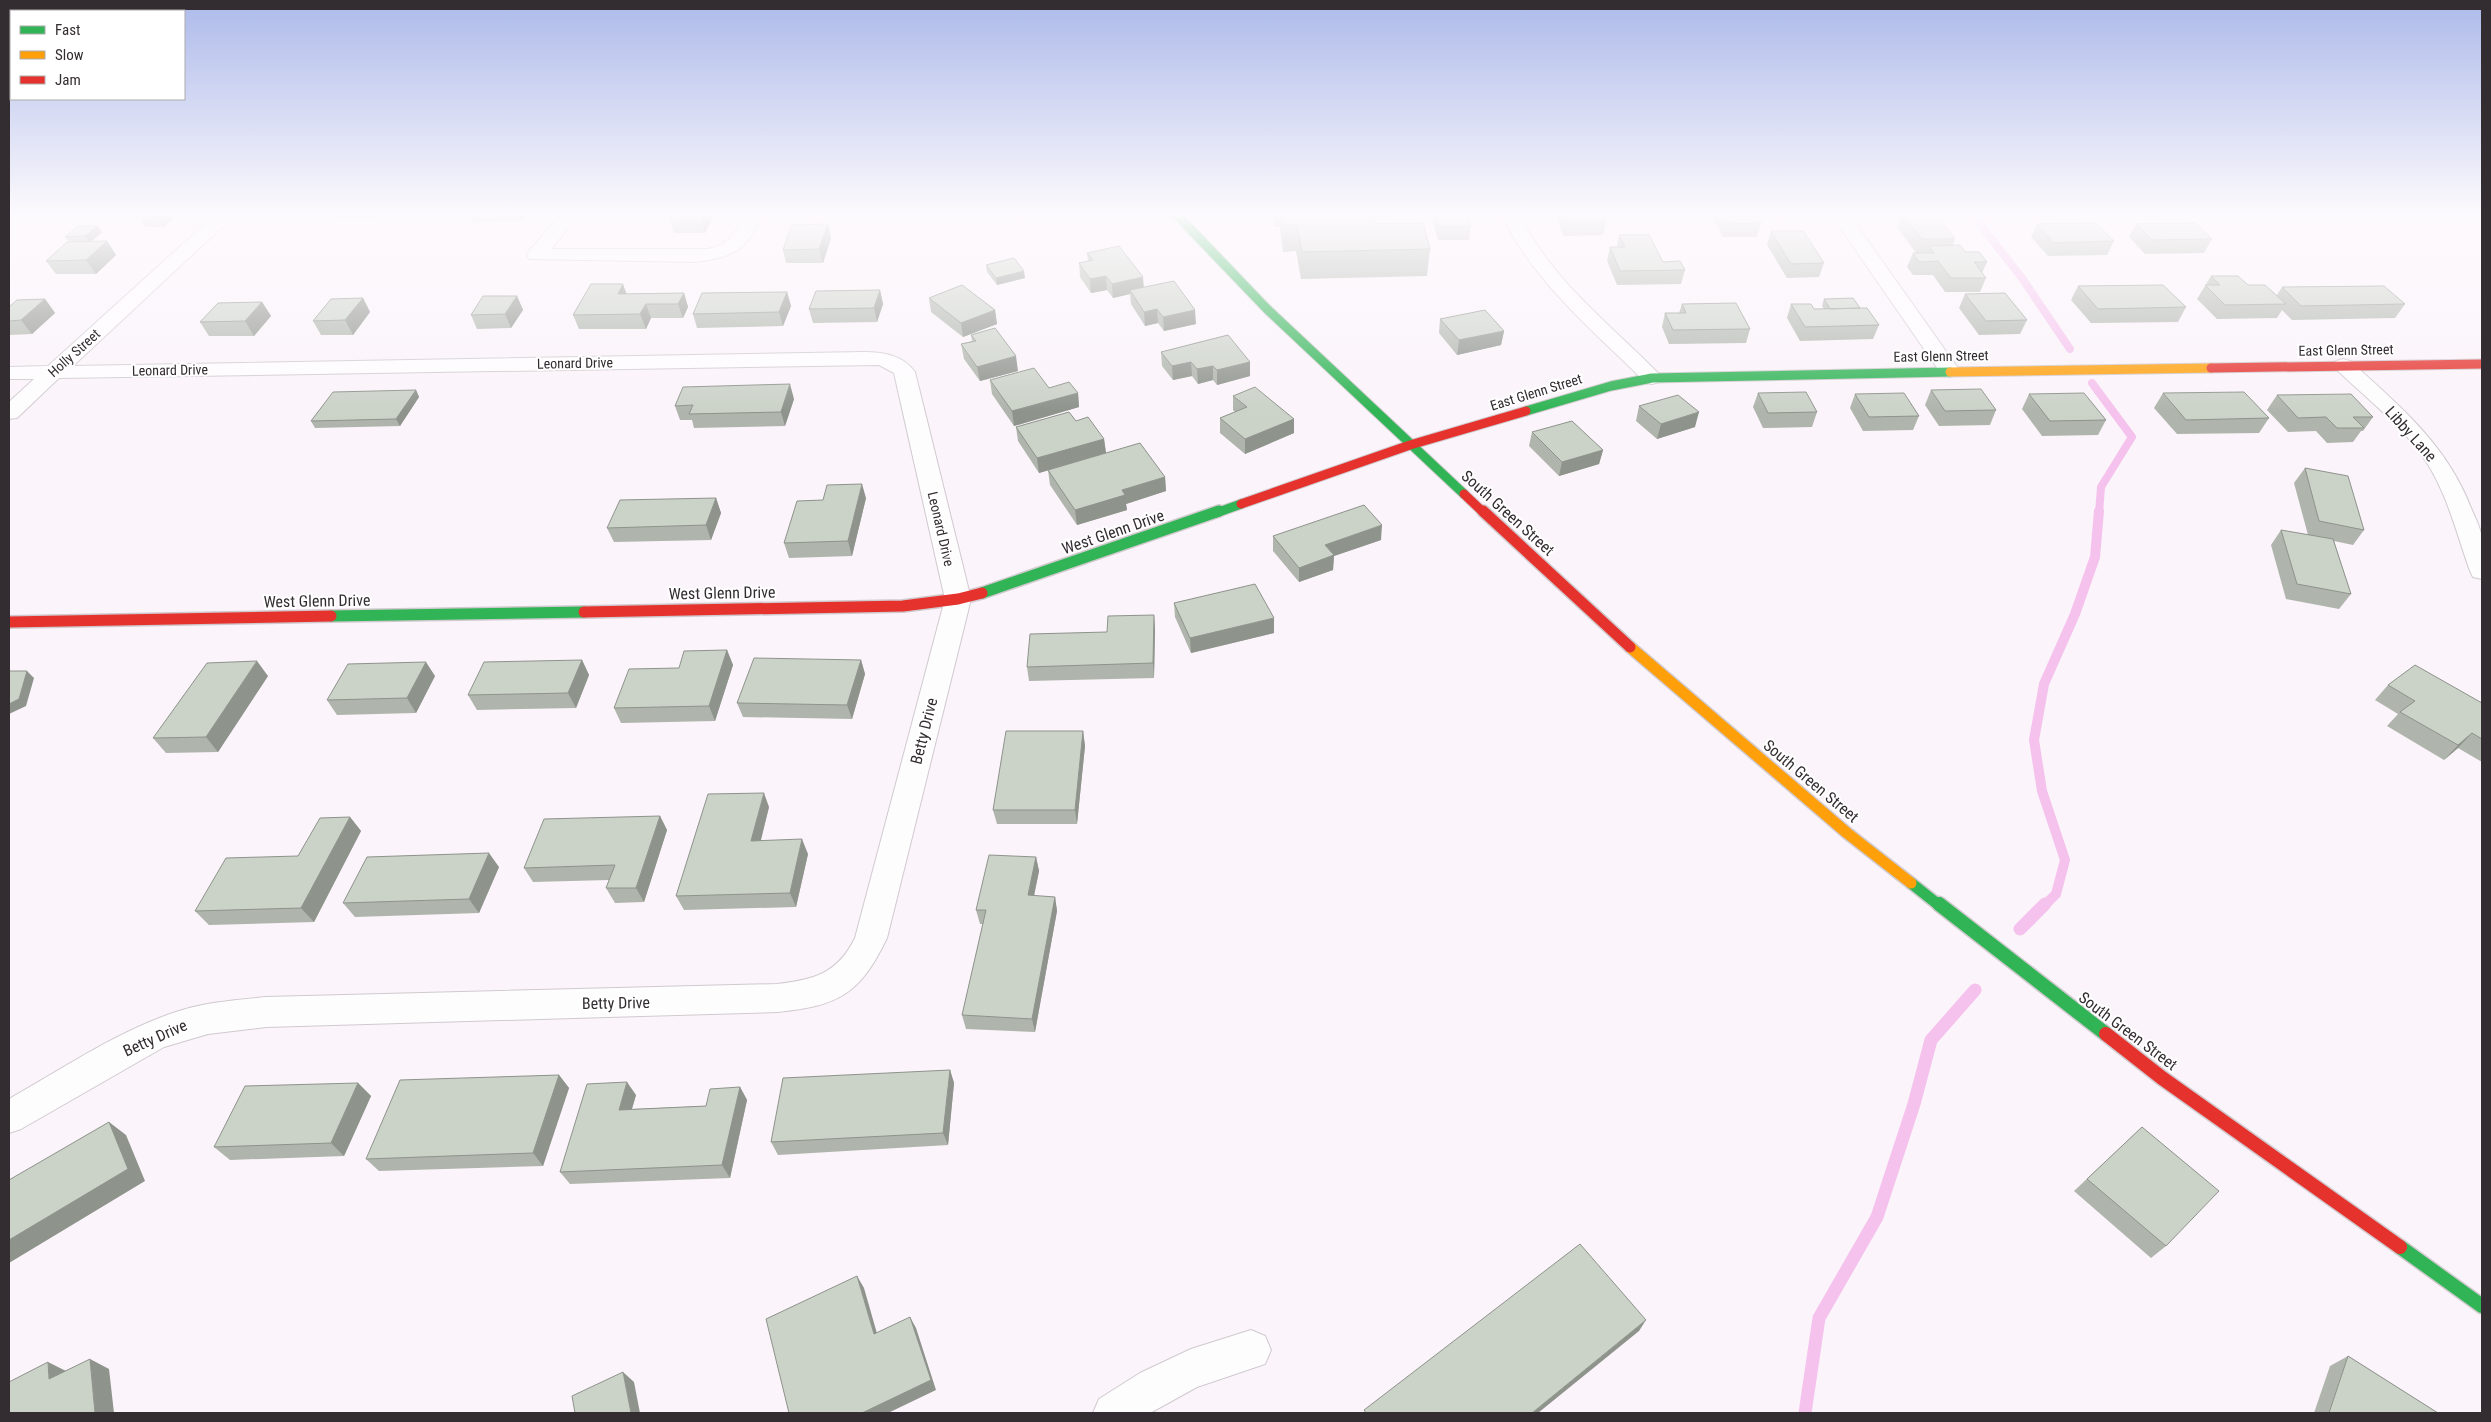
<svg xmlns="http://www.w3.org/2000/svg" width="2491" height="1422" font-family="'Roboto Condensed',sans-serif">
  <rect width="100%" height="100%" fill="#fbf4fa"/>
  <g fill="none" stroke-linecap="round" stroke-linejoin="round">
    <path stroke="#f5c2ed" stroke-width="8" d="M1979,223l43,55 48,71
      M2092,383l40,54 -31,50 -2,26"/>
    <path stroke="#f5c2ed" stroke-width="10" d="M2044,906l12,-12 9,-34 -23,-69 -8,-51 10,-56 31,-70 20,-57 4,-46"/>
    <path stroke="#f5c2ed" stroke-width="13" d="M2020,929l25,-25
      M1805,1413l14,-95 58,-101 37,-113 17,-64 44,-50"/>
    <defs>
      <path id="street" d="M217,213h20l-164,153 791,-14c19,0 39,3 51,20l56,227 -84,339c-27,56 -48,68 -110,74l-511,15 -58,7 -44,13 -143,82 -12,4v-34c55,-31 110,-69 170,-88 28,-9 58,-11 87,-14l511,-13c37,-4 61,-11 78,-46l90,-339 -51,-226 -15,-8 -820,13 -42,40 -8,1v-17l25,-23h-25v-12l39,-1z
        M562,213h19l-30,36h157c21,-4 29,-17 37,-36h18c-16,38 -29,44 -68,49l-166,-3 -2,-4 2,-4z
        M1501,213h18c30,65 91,111 140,161l4,4 -4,4 -7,2 -7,-2c-52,-52 -113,-101 -144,-169z
        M1830,213h18l112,158 -4,4 -7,2 -7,-2z
        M2343,359l7,2c49,44 97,84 121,147 4,9 9,19 11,29 3,13 0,29 0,42l-9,-2 -3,-6c-13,-36 -22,-75 -43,-108 -23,-36 -60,-64 -91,-94l-3,-4 3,-4z
        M1251,1330l14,6 6,14 -6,14 -68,23 -47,26h-57l6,-14 41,-26 51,-24z"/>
      <path id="fast-far2" d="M1175,213l92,96 197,185
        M1526,411l85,-25 41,-8 298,-6
        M1216,513l25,-9"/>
      <path id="fast-far1" d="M982,593l237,-82
        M331,616l253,-4
        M1911,883l29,23"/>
      <path id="fast" d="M1939,904l167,130
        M2400,1247l82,59"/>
      <path id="slow-far1" d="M1950,372l261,-4"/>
      <path id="slow" d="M1630,647l217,186 64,50"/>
      <path id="jam-far2" d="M2211,368l271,-4
        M1464,494l20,19
        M1241,504l169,-59 116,-34"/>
      <path id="jam-far1" d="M1483,511l147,136
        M584,612l319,-6 55,-7 24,-6
        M9,622l322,-6"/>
      <path id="jam" d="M2106,1034l56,44 238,169"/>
    </defs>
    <use href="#street" stroke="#d0cacf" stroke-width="2"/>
    <use href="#fast-far2" stroke="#d0cacf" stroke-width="11"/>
    <use href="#fast-far1" stroke="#d0cacf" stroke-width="14"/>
    <use href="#fast" stroke="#d0cacf" stroke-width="17"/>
    <use href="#slow-far1" stroke="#d0cacf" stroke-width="11"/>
    <use href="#slow" stroke="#d0cacf" stroke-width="14"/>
    <use href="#jam-far2" stroke="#d0cacf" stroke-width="11"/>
    <use href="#jam-far1" stroke="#d0cacf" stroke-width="14"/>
    <use href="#jam" stroke="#d0cacf" stroke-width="17"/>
    <use href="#street" fill="#fefdfe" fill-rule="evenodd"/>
    <use href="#fast-far2" stroke="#30b455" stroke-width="9"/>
    <use href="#fast-far1" stroke="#30b455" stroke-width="11"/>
    <use href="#fast" stroke="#30b455" stroke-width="14"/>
    <use href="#slow-far1" stroke="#ff9f0a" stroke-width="9"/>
    <use href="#slow" stroke="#ff9f0a" stroke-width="11"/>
    <use href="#jam-far2" stroke="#e5322d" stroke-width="9"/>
    <use href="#jam-far1" stroke="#e5322d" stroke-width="11"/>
    <use href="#jam" stroke="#e5322d" stroke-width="14"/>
  </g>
  <path fill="#afb5ac" d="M131,213h47l-14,14h-19l-5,-8h-5z
    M333,213h46l-4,5h-39z
    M469,213h58l-5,8 -49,1z
    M715,213l-10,20h-31l-4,-13z
    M823,213h43l-1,3 -41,1z
    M1273,213h101l3,11 53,25 -3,27 -126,3 -5,-28 -13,1 -3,-25h-5z
    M1433,213h34l4,13 -2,14h-31l-6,-21z
    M1556,213h46l4,9 -3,13 -39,1 -9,-20z
    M1710,213h45l6,10 -4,14h-34z
    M1902,214l53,25 -2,6 34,17 -5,11 4,5 -6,14h-35l-12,-17h-20l-6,-8 6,-14h13h-10l-19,-26z
    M2037,224l77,17 -7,14 -59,1 -17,-19z
    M2136,224l76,15 -8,14 -59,1 -16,-17z
    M1771,231l53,32 -5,14 -32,1 -20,-33z
    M102,232l-11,10 16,-1 9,14 -20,19h-40l-10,-13 23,-19 -4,-5z
    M1619,235l44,27 22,8 -4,14 -64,1 -10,-24 3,-14h7z
    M831,238l-8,25h-37l-3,-13z
    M1087,253l57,34 52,37 -32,7 -6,-8 -13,3 -14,-22 -1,-10 -17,4 -6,-8 -16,3 -11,-16 -1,-14 9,-2z
    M986,265l39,13 -28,7 -10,-13z
    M2211,276l37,9 29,10 5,-8 123,17 -10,14 -103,2 -10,-10 -5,8 -60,1 -20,-20z
    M2078,286l108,21 -8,15 -87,1 -20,-23z
    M880,290l3,14 -6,18 -64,1 -4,-14z
    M787,292l4,14 -8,20 -86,2 -4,-14z
    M684,293l4,14 -5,11h-32l-5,11h-67l-6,-14 54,-21z
    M1965,294l62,26 -7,14 -41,1 -20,-27z
    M517,296l6,14 -12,18 -34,1 -6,-14z
    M363,298l7,14 -17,23h-32l-8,-14z
    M929,298l66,12 2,14 -34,13 -32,-25z
    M45,299l10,14 -23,21 -23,1v-28z
    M1824,299l36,9 19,17 -6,14 -73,2 -13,-23 4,-14 23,5h10l-2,-3z
    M262,302l9,14 -17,20h-45l-9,-14z
    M1682,304l68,25 -4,14 -77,1 -7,-17 3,-14h14z
    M1440,319l64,12 -3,14 -44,10 -18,-22z
    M971,335l47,36 -38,10 -16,-22 -3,-15 11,-3z
    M1161,352l89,10v14l-33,9 -4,-5 -15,4 -6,-8 -19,4 -11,-14z
    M990,380l59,8 29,5 1,14 -65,19 -22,-32z
    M416,390l3,7 -19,29 -85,2 -4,-7z
    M1931,390l65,20 -6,15 -51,1 -14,-21z
    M1758,393l59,19 -5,15 -49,1 -10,-21z
    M2163,393l106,25 -10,15 -82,1 -23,-26z
    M1855,394l64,22 -6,14 -50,1 -13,-23z
    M2029,394l77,26 -8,15 -56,1 -20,-27z
    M2277,395l96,22 -10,14h-2l-8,11 -26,1 -11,-12 -28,1 -21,-22z
    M1233,396l61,23v14l-49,21 -25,-21v-15l15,-6 -2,-2z
    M794,399l-9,27 -91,2 -2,-8h-12l-5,-14z
    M1639,406l56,21 -38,12 -21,-18z
    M1076,421l28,18 2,14 -67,20 -21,-32 -2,-14z
    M1532,432l71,18 -4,14 -40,12 -30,-30z
    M2305,468l59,62 -11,15 -19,-4 17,53 -12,15 -53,-10 -15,-54 10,-15 27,5 -14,-52z
    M1048,470l117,7 1,14 -40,13 1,6 -50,15 -27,-40z
    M716,498l5,15 -10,27 -97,2 -7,-14z
    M866,498l-14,58 -63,2 -5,-15z
    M1273,536l108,4 -47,16 -1,14 -34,12 -26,-31z
    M1174,603l100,30 -83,20 -16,-36z
    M1154,615l1,15 -1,48 -125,3 -2,-14 80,-35z
    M727,650l6,15 -18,56 -94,2 -7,-15 65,-40z
    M582,660l7,15 -13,33 -99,2 -9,-15z
    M861,660l4,14 -13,45 -109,-2 -6,-14z
    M268,676l-50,76 -52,1 -13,-15z
    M435,676l-19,37 -79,2 -10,-15z
    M2388,685l94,18v59l-24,-14 -14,12 -57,-34 11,-12 -23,-14z
    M1083,731l2,15 -8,78h-80l-4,-14z
    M769,807l-8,33 47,14 -12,53 -112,3 -8,-14z
    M660,816l7,14 -23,72 -29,1 -9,-15 3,-8 -76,2 -9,-14z
    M350,817l11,14 -47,91 -105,3 -14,-14 103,-55z
    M1036,857l3,14 -5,25 21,1 2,14 -22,121 -69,-3 -4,-14 21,-91h-3l-4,-14z
    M499,867l-20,46 -124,4 -12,-14z
    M950,1070l4,13 -6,62 -170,10 -7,-13z
    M559,1075l10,13 -26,78 -164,5 -13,-12z
    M358,1083l13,13 -27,60 -114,4 -16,-13z
    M740,1087l7,13 -17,78 -160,6 -10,-12 76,-77 -4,14 74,-3z
    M2142,1127l24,119 -15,12 -77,-67z
    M2348,1356l90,57h-124l16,-47z"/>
  <path fill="#8e938c" d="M155,213h23l-14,14z
    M373,213h6l-4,5z
    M518,213h9l-5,8z
    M704,213h11l-10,20 -4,-14z
    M828,224l3,14 -8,25 -4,-14z
    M97,226l5,6 -13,11 -4,-7z
    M107,241l9,14 -20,19 -10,-14z
    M1024,271l1,7 -28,7 -1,-7z
    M1106,276l1,14 -16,3 -1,-14z
    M1143,277l1,14 -14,-1v4l-17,4 -1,-14z
    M623,284l5,14 -10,-4z
    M880,290l3,14 -6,18 -3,-14z
    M787,292l4,14 -8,20 -4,-14z
    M684,293l4,14 -5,11 -5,-14z
    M517,296l6,14 -12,18 -6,-14z
    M363,298l7,14 -17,23 -8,-15z
    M45,299l10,14 -23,21 -11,-14z
    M262,302l9,14 -17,20 -9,-15z
    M646,304l5,14 -5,11 -6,-15z
    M1157,309l1,14 -13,3 -1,-14z
    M995,310l2,14 -34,13 -2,-14z
    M1195,310l1,14 -32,7 -1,-14z
    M1504,331l-3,14 -44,10 2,-15z
    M1016,356l2,15 -38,10 -3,-14z
    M1191,362l1,14 -19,4 -1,-14z
    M1250,362v14l-33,9v-15z
    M1213,366v14l-15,4 -1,-15z
    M790,384l4,15 -9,27 -4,-14z
    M416,390l3,7 -19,29 -4,-7z
    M1078,393l1,14 -65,19 -2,-15z
    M1699,412l-4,15 -38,12 4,-15z
    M1294,419v14l-49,21v-15z
    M1104,439l2,14 -67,20 -2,-15z
    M1603,450l-4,14 -40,12 3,-14z
    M1165,477l1,14 -40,13 1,6 -50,15 -2,-15 47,-20z
    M862,484l4,14 -14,58 -4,-15z
    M716,498l5,15 -10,27 -5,-15z
    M1382,525l-1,15 -47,16 -1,14 -34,12v-14l26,-23z
    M1154,615l1,15 -1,48 -1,-15z
    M1274,618v15l-83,20 -1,-15z
    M727,650l6,15 -18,56 -6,-15z
    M582,660l7,15 -13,33 -8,-15z
    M861,660l4,14 -13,45 -5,-14z
    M257,661l11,15 -50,76 -12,-15z
    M426,662l9,14 -19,37 -9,-15z
    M27,671l7,7 -8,28 -17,8v-10z
    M1083,731l2,15 -8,78 -2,-14z
    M2472,733l-14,15 -14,12 14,-15z
    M764,793l5,14 -12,48 -6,-14z
    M660,816l7,14 -23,72 -8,-14z
    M350,817l11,14 -47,91 -13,-14z
    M802,839l6,15 -12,53 -6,-14z
    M489,853l10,14 -20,46 -10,-14z
    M1036,857l3,14 -8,39 -3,-15z
    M1055,897l2,14 -22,121 -3,-13z
    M950,1070l4,13 -6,62 -5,-12z
    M559,1075l10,13 -26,78 -10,-13z
    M627,1082l9,13 -8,27 -9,-12z
    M358,1083l13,13 -27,60 -13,-13z
    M740,1087l7,13 -17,78 -8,-13z
    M109,1122l17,13 19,46 -136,82v-23z
    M857,1276l7,12 16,56 -6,-10z
    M910,1317l6,11 20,62 -48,23h-26z
    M1646,1320l-7,11 -101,82h-6z
    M90,1359l19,10 5,44h-19z
    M48,1362l20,10 -19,7z
    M623,1372l11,10 6,31h-9z"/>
  <path fill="#cbd2c8" stroke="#8e938c" d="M673,213h31l-3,6 -31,1z
    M1282,213h92l3,11 46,-1 7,26 -128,3 -5,-27h-13z
    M1436,213h31l4,13h-32z
    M1562,213h40l4,9h-40z
    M1721,213h34l6,10 -34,1z
    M1935,213l20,26h-33l-20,-25z
    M2096,223l18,18 -60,2 -17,-19z
    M2195,223l17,16 -60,1 -16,-16z
    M828,224l-9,25 -36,1 9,-25z
    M78,226h19l-12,10 -20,1z
    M1771,231h32l21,32 -33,1z
    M1619,235h30l14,27 17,-1 5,9 -65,1 -10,-24h15z
    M107,241l-21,19 -40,1 21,-19z
    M1960,245l5,7h14l8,10h-13l12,16h-35l-13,-17 -19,1 -6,-9h21l-5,-7z
    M1119,246l24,31 -31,7 -6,-8 -16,3 -11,-16 14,-3 -6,-7z
    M1014,258l10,13 -28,7 -10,-13z
    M2211,276h27l10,9h17l21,19 -61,1 -20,-20h15z
    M1174,281l21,29 -32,7 -6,-8 -13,3 -14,-22z
    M591,284h32l-5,10 66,-1 -6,11h-32l-6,10 -67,1z
    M962,285l33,25 -34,13 -32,-25z
    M2163,285l23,22 -88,2 -20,-23z
    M2384,286l21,18 -104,2 -19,-19z
    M880,290l-6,18 -65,1 7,-18z
    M787,292l-8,20 -86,2 9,-21z
    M2005,293l22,27 -41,1 -21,-27z
    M483,296h34l-12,18 -34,1z
    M363,298l-18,22 -32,1 18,-22z
    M1853,298l7,10 -30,1 -6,-10z
    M45,299l-24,21 -12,1v-14l8,-7z
    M262,302l-17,19 -45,1 18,-19z
    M1736,303l14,26 -77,1 -8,-17h21l-4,-9z
    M1791,304h20l3,5 53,-1 12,17 -74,2z
    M1485,310l19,21 -45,9 -19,-21z
    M995,328l21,28 -39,11 -16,-23 15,-3 -5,-6z
    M1228,335l22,27 -33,8 -4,-4 -16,3 -6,-7 -19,4 -11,-14z
    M1034,368l15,20 20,-6 9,11 -66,18 -22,-31z
    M790,384l-9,28 -92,2 4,-9 -18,1 8,-19z
    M1255,387l39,32 -49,20 -25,-21 27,-11 -14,-11z
    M1981,389l15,21 -51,1 -14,-21z
    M416,390l-20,29 -85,2 22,-29z
    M1806,392l11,20 -49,1 -10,-20z
    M2244,392l25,26 -83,2 -23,-27z
    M1904,393l15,23 -50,1 -14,-23z
    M2084,393l22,27 -56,1 -21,-27z
    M2351,394l22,23h-20l11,11h-27l-11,-11 -28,1 -21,-23z
    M1678,395l21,17 -38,12 -22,-18z
    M1069,412l7,9 12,-4 16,22 -67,19 -21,-31z
    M1572,421l31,29 -41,12 -30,-30z
    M1140,443l25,34 -43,13 3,5 -50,15 -27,-40z
    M2305,468l43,8 16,54 -45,-9z
    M862,484l-14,57 -64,2 13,-42 26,-1 4,-15z
    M716,498l-10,27 -99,3 13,-28z
    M1364,505l18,20 -57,20 9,10 -35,13 -26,-32z
    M2281,530l52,9 18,55 -54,-10z
    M1255,584l19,34 -84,20 -16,-35z
    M1154,615l-1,48 -126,4 3,-33 77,-2 1,-16z
    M727,650l-18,56 -95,2 15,-39 50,-1 5,-17z
    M754,658l107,2 -14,45 -110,-2z
    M582,660l-14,33 -100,2 16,-33z
    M257,661l-51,76 -53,1 54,-75z
    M426,662l-19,36 -80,2 21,-36z
    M2415,665l67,38v36l-10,-6 -14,12 -58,-33 15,-11 -27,-16z
    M9,671h18l-8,28 -10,5z
    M1006,731h77l-8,79h-82z
    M764,793l-13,48 51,-2 -12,54 -114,3 32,-102z
    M660,816l-24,72h-30l9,-23 -91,3 20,-49z
    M350,817l-49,91 -106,3 31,-53 72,-2 22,-38z
    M489,853l-20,46 -126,4 24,-46z
    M989,855l47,2 -8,38 27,2 -23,122 -70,-4 24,-105h-10z
    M950,1070l-7,63 -172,9 12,-64z
    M559,1075l-26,78 -167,6 34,-79z
    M627,1082l-8,28 87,-4 4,-17 30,-2 -18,78 -162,7 27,-88z
    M358,1083l-27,60 -117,4 31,-61z
    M109,1122l19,47 -119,71v-60z
    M2142,1127l77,64 -53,55 -79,-67z
    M1580,1244l66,76 -114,93h-166l-2,-3z
    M857,1276l17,58 36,-17 21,63 -69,33h-73l-23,-94z
    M2348,1356l90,57h-109z
    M90,1359l5,54h-86v-31l39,-20 1,17z
    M623,1372l8,41h-56l-3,-17z"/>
  <linearGradient id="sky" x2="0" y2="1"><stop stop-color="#adbaea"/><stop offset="0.52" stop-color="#fdfafd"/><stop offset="1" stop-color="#fdfafd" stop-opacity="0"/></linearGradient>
  <rect width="2491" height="412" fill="url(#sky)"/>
  <g text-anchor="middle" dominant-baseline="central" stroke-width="4" stroke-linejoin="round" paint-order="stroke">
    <g font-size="14" fill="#332d31" stroke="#fff">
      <text transform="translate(2346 350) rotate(-1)">East Glenn Street</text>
      <text transform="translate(74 353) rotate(-42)">Holly Street</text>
      <text transform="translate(1941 356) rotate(-1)">East Glenn Street</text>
      <text transform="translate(575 363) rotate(-1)">Leonard Drive</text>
      <text transform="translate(170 370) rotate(-1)">Leonard Drive</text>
      <text transform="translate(1536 392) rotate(-17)">East Glenn Street</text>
      <text transform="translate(941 529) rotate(77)">Leonard Drive</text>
    </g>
    <g font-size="16" fill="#332d31" stroke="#fff">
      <text transform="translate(2411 434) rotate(48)">Libby Lane</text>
      <text transform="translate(1508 513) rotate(42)">South Green Street</text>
      <text transform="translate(1113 532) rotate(-19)">West Glenn Drive</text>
      <text transform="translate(722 593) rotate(-1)">West Glenn Drive</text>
      <text transform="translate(317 601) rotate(-1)">West Glenn Drive</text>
      <text transform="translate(924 731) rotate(-76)">Betty Drive</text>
      <text transform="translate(1811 781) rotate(40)">South Green Street</text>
      <text transform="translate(616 1003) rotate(-1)">Betty Drive</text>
      <text transform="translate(2128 1031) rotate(37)">South Green Street</text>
      <text transform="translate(155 1038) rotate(-24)">Betty Drive</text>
    </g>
  </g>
  <rect width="2491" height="1422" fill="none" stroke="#332d31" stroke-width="20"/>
  <rect x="10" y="10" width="175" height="90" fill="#ffffff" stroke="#adabad"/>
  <rect x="20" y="26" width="25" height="8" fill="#30b455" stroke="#adabad"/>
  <text x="55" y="35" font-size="15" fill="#332d31">Fast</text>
  <rect x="20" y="51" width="25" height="8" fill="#ff9f0a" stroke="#adabad"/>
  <text x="55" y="60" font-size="15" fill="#332d31">Slow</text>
  <rect x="20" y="76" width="25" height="8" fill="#e5322d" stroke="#adabad"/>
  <text x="55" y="85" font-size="15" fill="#332d31">Jam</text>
</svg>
